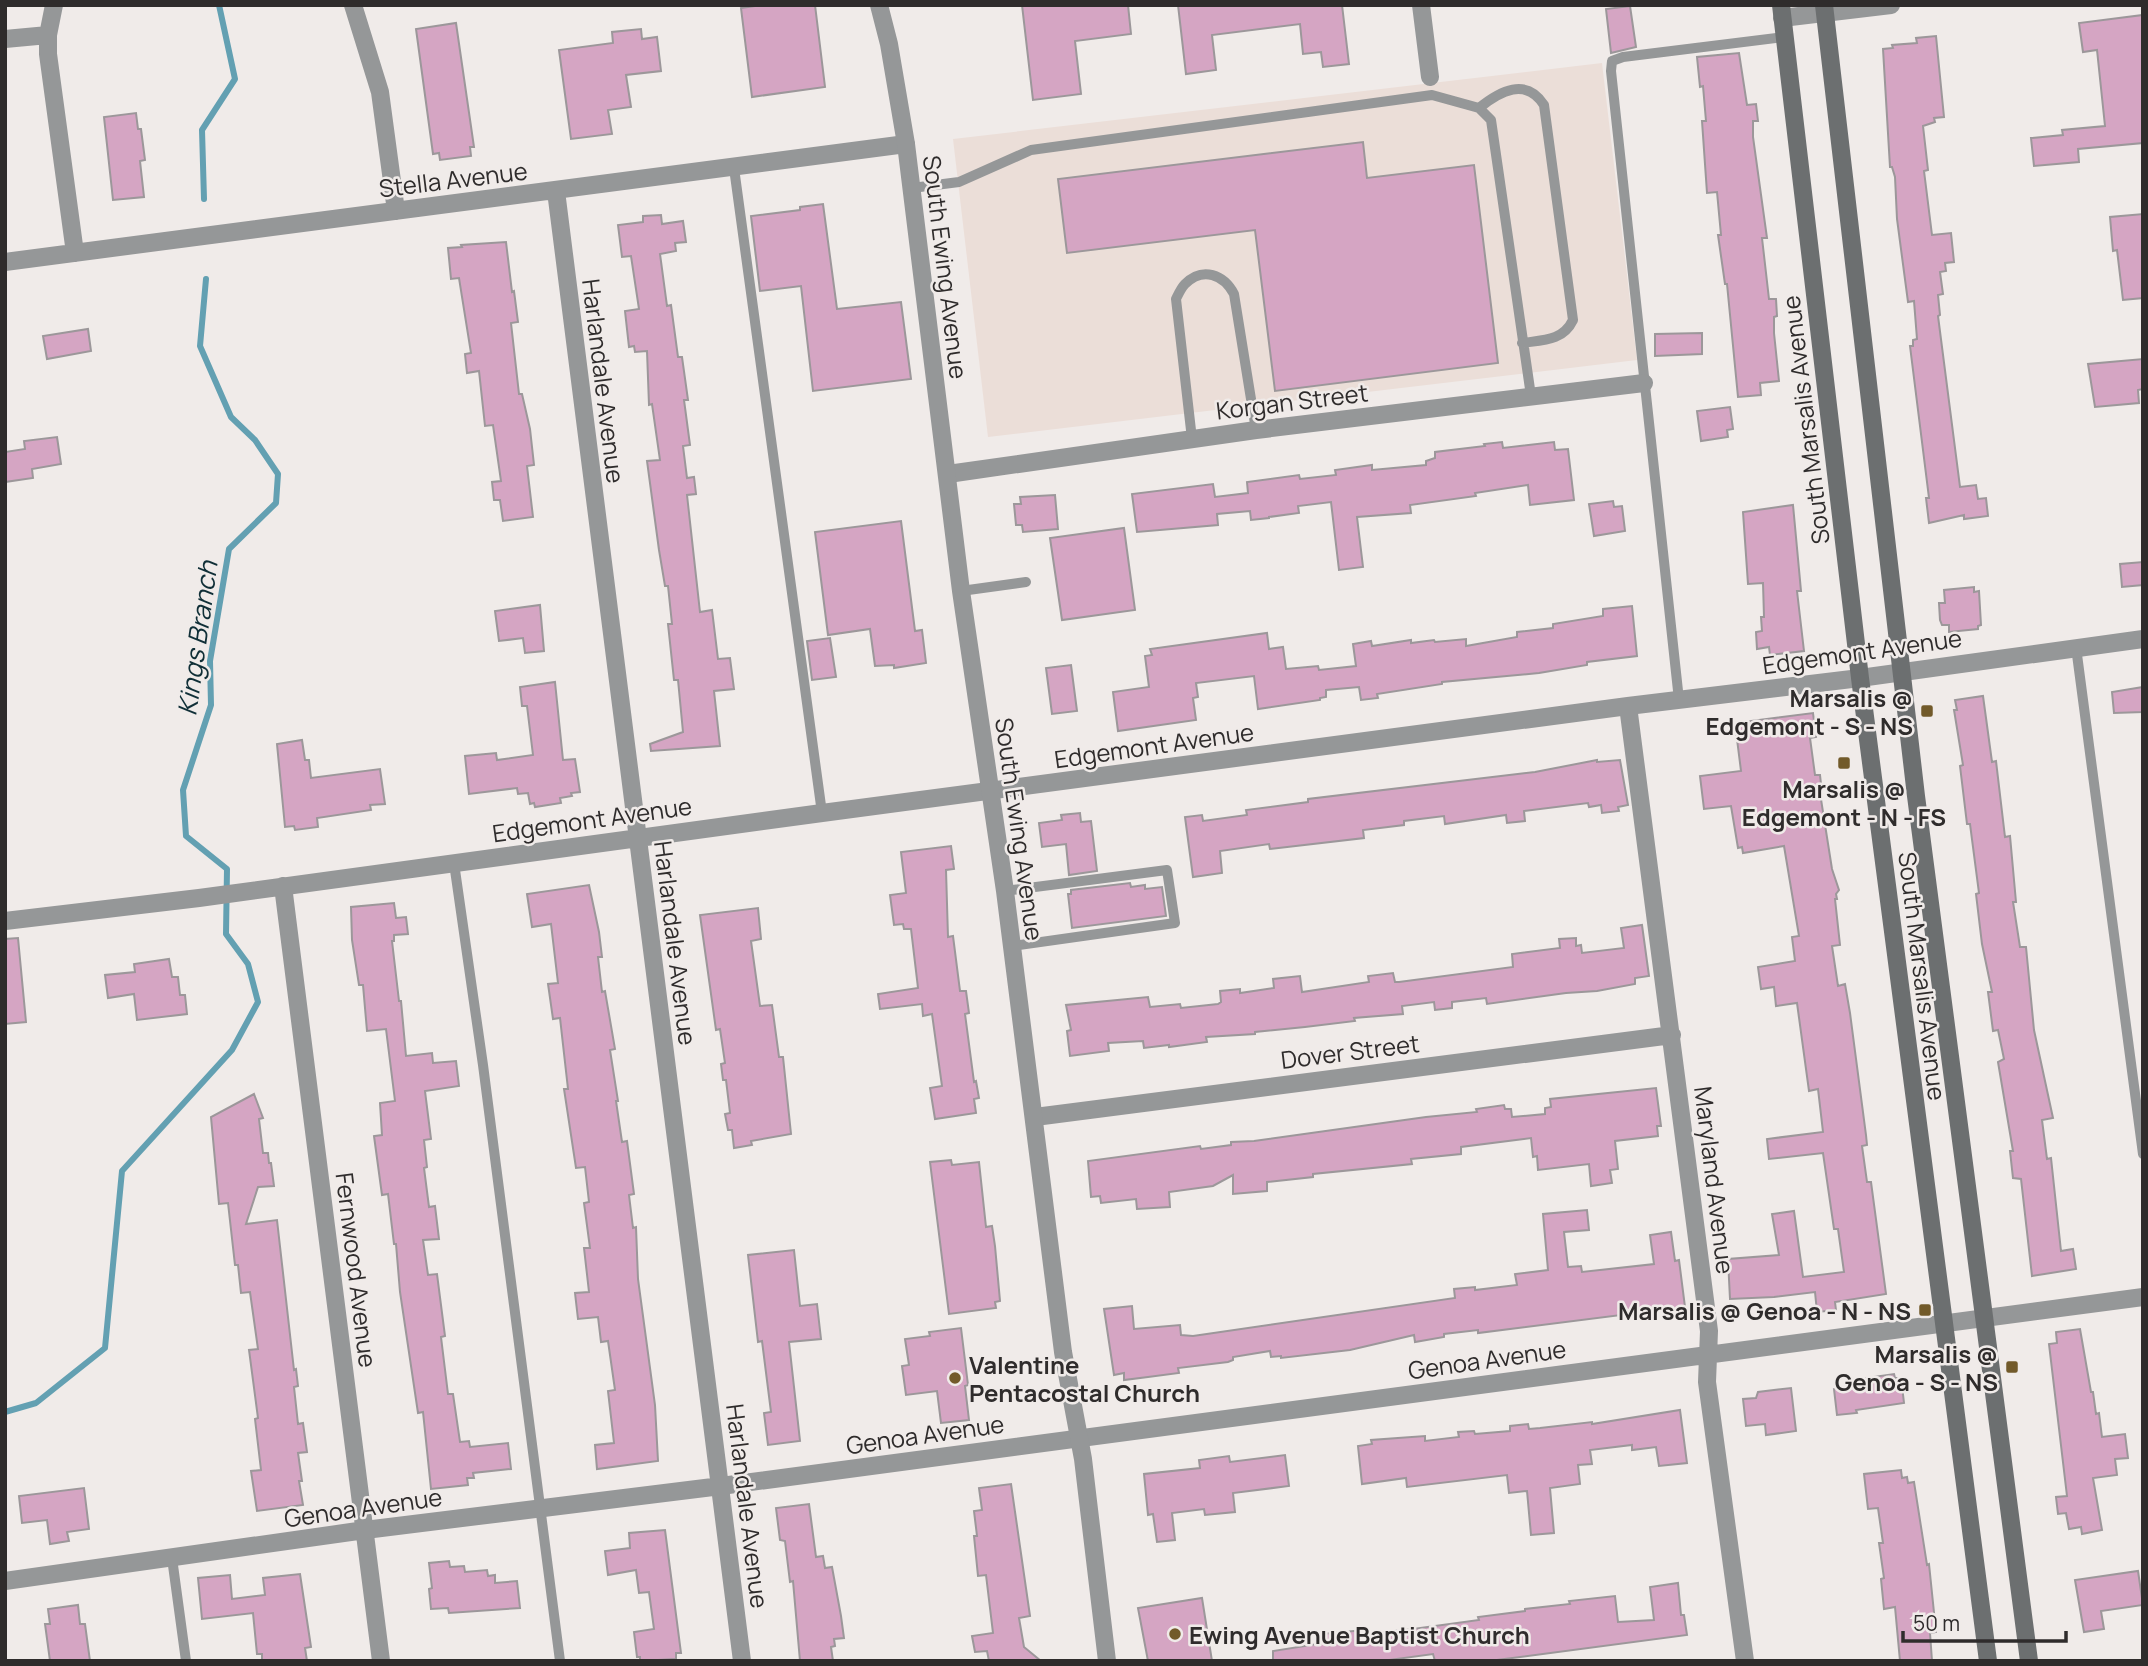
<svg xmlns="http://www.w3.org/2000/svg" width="2148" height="1666" font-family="Manrope,sans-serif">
  <rect width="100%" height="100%" fill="#f0ebe9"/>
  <path fill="#ebded8" d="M1602,63l35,297 -649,77 -35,-298z"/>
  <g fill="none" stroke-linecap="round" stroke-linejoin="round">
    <path stroke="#63a0b2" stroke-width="6" d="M204,199l-2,-69 33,-51 -16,-74
      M5,1412l31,-9 69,-55 17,-177 110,-121 26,-48 -10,-38 -22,-30 1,-65 -41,-33 -3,-46 28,-85 -1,-44 19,-112 47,-46 2,-29 -23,-34 -24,-23 -31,-71 6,-67"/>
  </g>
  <path fill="#d5a5c3" stroke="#9c979a" stroke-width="2" d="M762,5h53l10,82 -73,10 -11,-89z
    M1022,5h106l3,29 -56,7 6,53 -48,6z
    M1178,5h164l7,59 -26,3 -2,-15 -18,2 -3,-30 -88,11 4,35 -30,4z
    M1630,6l6,41 -25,6 -5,-44z
    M2143,15v128l-65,6 1,13 -45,4 -3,-28 32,-3 -1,-5 43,-4 -8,-76 -14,2 -4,-29z
    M456,23l18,124h-4l1,9 -31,4 -1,-7 -6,1 -17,-125z
    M641,29l1,10 15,-2 4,34 -35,4 5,32 -23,3 4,24 -41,5 -12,-89 54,-7 -1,-11z
    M1936,36l8,81 -10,1 1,4 -12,4 5,44 -4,1 8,64 19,-2 3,29 -9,1 1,8 -6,1 3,22 -5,1 2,20 -2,1 22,171 16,-2 2,14 8,-1 2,18 -24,3v-4l-35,8 -3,-25h3l-19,-152h3v-6l4,-1 -3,-38 -6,1 -11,-83 -2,-42 -3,-10h-2l-7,-118 10,-1 -1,-3 25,-2 -1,-5z
    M1739,53l8,52 9,-1 2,17h-5v16l14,101h-5l7,61h7l1,17 -3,1v16l5,48 -19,2 1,12 -23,2 -11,-113h-2l-7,-49h3l-4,-43 -10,1 -5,-72h4l-3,-35 -3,1 -3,-30z
    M136,113l2,16h3l4,31 -5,1 4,36 -31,3 -9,-83z
    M1363,142l4,36 107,-13 24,198 -223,28 -20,-161 -188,23 -9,-74z
    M823,204l14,105 64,-7 10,77 -98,12 -12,-105 -41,5 -9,-75 49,-6v-3z
    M2143,214v84l-20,2 -6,-50 -4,1 -3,-34z
    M661,215l1,9 21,-3 3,21 -11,1 1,8 -16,3 7,52 4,-1 7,52h4l6,43h-4l6,45 -7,1 4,32 7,-1 2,17 -9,1 13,117 12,-2 6,49 12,-1 4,31 -20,2 6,55 -69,5 -1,-7 33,-12 -5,-52h-4l-6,-56h4l-4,-38h-3l-6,-36 -12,-89 13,-1 -8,-56 -3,1 -2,-54 -12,1 -1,-6 -5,1 -4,-36 14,-2 -8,-53 -9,1 -4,-32 25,-3v-6z
    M506,242l6,50 2,-1 4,31 -7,1 8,71h3l8,35 4,36 -7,1 6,51 -30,4 -3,-21h-6l-2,-18 9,-1 -8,-56 -8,1 -6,-55 -12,2 -2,-19 6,-1 -12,-75 -8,1 -3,-31 14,-1 -1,-2z
    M88,329l3,22 -44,8 -4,-23z
    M1702,333v21l-47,2v-22z
    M2143,359v30l-5,1 1,13 -44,4 -7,-43z
    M1730,407l3,22 -6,1 1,7 -27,4 -4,-30z
    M57,437l4,27 -29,5 1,9 -28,4v-30l20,-3 -1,-8z
    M1502,442l1,6 51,-6 1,8 13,-1 6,51 -44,5 -2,-20 -53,8 1,3 -66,9 1,8 -54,4 6,50 -24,3 -8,-68 -33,4 1,7 -30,4v1l-18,2 -1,-9 -33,3 1,11 -81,7 -5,-38 81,-10 2,13 33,-4 -1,-11 52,-7 1,4 36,-4 -1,-5 37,-5v5l54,-5v-4l9,-3v-6l50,-6 -1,-2z
    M1055,495l3,34 -35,3 -1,-7h-6l-2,-21h7l-1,-7z
    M1613,501l1,6 8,-1 3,25 -31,5 -5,-32z
    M1793,505l8,86h-4l7,60 -34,4 -1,-8 -12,2 -1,-17 6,-1 -1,-14h3l-1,-34 -15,1 -5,-72z
    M901,521l14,110 7,-1 4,33 -32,5v-3l-19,1 -5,-37 -42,6 -13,-103z
    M1124,528l11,82 -73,10 -12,-82z
    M2143,562v23l-21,2 -2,-23z
    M1974,587v5l5,-1 2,34 -3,1v3l-29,3v-7h-7l-2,-5 -1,-17h6l-1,-13z
    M540,605l4,46 -19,2 -2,-15 -24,3 -4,-30z
    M1632,606l5,50 -50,6v3l-48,8 -97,9v2l-65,10 1,4 -17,2 -2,-13 -33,3v7l-6,1v2l-62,9 -4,-33 -58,7 2,14 -5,1 3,22 -78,11 -5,-39 36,-5 -4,-31 7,-1 -2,-6 117,-16 2,16 14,-2 3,22 32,-3 1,4 37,-4 -3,-22 18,-3 1,5 39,-6v3l23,-3 1,2 31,-3v7l51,-9v-5l36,-4v-4l50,-8v-7z
    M830,638l6,39 -24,3 -5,-39z
    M1071,665l6,46 -25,3 -6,-46z
    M555,682l8,78 12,-1 5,33 -9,1 1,3 -12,2 1,5 -26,4 -1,-4 -4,1 -2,-11 -10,1 -1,-6 -48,6 -4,-38 31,-3 1,7 36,-5 -6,-49h-5l-2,-19z
    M2143,687v25l-29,1 -2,-21z
    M1983,696l9,66 4,-1 9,76 5,-1 6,66h-3l7,45h6l8,83 19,88 -11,2 5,39 4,-1 10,93 12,-2 3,20 -44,7 -11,-97 -8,-1 -3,-27h3l-15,-89 6,-3 -6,-29 -5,1 -5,-39h4l-10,-48 -6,-50 3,-1 -9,-69h-3l-7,-58 3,-1 -9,-55h3l-2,-10z
    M1813,713l3,24 -6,1 5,37h5l2,18h-2l12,76 7,21 -3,4 1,5h-2l5,46 -8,1 6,40 7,-2 5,29 16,122 1,10 -5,1 5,36h4l15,112 -51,8 1,8 -19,2 -2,-20 -41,5 -44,2 -2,-40 51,-4 -7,-41 22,-3 9,66 41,-5 -6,-43h-4l-11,-76 -54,6 -2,-20 56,-7 -5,-43 -9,2 -12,-88 -21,3 -2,-19 -13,2 -3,-22 37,-6 -3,-24 7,-1 -15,-90 -41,7 -1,-6 -4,1 -7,-42 -27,3 -4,-33 41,-5 -6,-48z
    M302,740l3,20h4l2,18 69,-9 5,35 -15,1 1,5 -54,8 1,9 -23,3 -1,-4 -9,1 -8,-83z
    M1597,760v2l23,-2 8,45 -10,2 1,4 -17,2 -1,-8 -12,2 -1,-4 -64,8 1,10 -18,2 -1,-8 -61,9 -1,-8 -40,5v4l-41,5 1,8 -94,11 -1,-5 -49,7 2,22 -29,4 -8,-60 17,-2 1,6 44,-6 -1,-5 62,-8v-3l227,-27z
    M1080,813l1,9 10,-1 6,50 -28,4 -3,-31 -24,3 -3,-24 23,-3 -1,-5z
    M951,846l3,23 -8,1 2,67 5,-1 7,55h6l3,22 -4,1 9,68 2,-1 3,17 -5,1 2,14 -41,6 -5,-31 12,-2 -10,-72 -9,2 -1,-12 -42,5 -2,-15 40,-6 -7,-59h-7l-1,-5 -9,1 -4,-30 16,-2 -5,-41z
    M1130,883l1,4 14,-2v4l17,-2 4,29 -94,12 -4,-34h3v-4z
    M589,885l10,47 3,25h-4l4,35 3,-1 10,58 -5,1 8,51h-2l6,41 5,-1 7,53 -5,1 4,33 3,-1 2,52 17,126 3,56 -61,8 -2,-24 19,-2 -6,-52 7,-1 -7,-49 -7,1 -3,-25 -20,2 -3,-26 14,-1 -5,-44h6l-6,-45 5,-1 -4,-35 -9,1 -12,-79h4l-8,-71 -7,1 -5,-35 10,-1 -7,-59 -19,3 -5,-33z
    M394,903l2,15 10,-1 2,17 -14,1v6h-2l7,60h2l5,55 26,-3 1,10 23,-2 3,25 -34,5 6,48 -7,1 3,27 -3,1 5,39 6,-1 4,33 -16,1 5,35 9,-1 8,62 -4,1 7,57h5l7,48 9,-1 1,6 38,-4 3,26 -38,4 1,5h-7l1,7 -37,4 -8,-77 -5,1 -18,-121 -4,-48h-2l-6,-50 -6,1 -8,-59 8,-1 -2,-32 15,-2 -9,-72 -19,2 -4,-46h-4l-7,-45 -1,-33z
    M758,908l3,31 -10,2 9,65 12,-1 7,52h4l8,77 -40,7 1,4 -18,3 -2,-18h-4l-3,-16 5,-1 -4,-33h-3l-2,-16 4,-1 -5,-34 -4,1 -16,-115z
    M1642,925l7,51 -14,2v6l-38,7 -31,2 -79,11 -1,-6 -34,4v6l-17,2 -1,-8 -32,4 1,8 -49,4 1,3 -50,6 -50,5v2l-49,3 1,5 -38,5v-2l-25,3 -1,-7 -35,2 1,8 -39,5 -3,-25 4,-1 -5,-25 82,-8 2,10 30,-3 1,4 37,-4 3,-2 -1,-11 20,-2v4l34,-5 -1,-9 27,-3 2,16 67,-10 -1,-6 25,-3 2,9h4l114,-15 -1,-13 48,-6 -1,-9 17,-1v8l5,-1 1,8 42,-5 -3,-20z
    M18,938l8,84 -21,2v-85z
    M169,959l3,18h6l2,18h5l2,19 -50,6 -3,-26 -26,4 -3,-23 30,-3 -1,-8z
    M1656,1088l5,38h-4l1,10 -43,5 3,28 -8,1 2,13 -21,3 -2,-22 -51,6 -1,-14 -4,1 -2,-19 -70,9v7l-50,5 1,5 -99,10v3l-46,5v9l-34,3v-19l-20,11 -44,6 1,15 -33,2 -1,-10 -35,4 -1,-7 -9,1 -3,-36 112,-15 1,3 30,-4v-3l23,-1 172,-24 51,-5 -1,-3 28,-4 1,4h6l1,8 33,-3v-6l6,-1 -1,-8z
    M254,1094l9,24 -4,1 4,34h5l1,10h2l3,23 -16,1 -12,37 31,-4 17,150 2,-1 2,17 -4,1 4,37 5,-1 4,29 -9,1 4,28h-3l4,24 -46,6 -6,-40 10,-1 -6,-51 3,-1 -9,-68 9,-1 -8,-57 -9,1 -3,-28h-3l-7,-62 -9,1 -8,-87z
    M951,1160l1,5 27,-3 7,65 6,-1 3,20 5,55 -5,1 1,6 -47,6 -19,-152z
    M1587,1210l2,20 -25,2 4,35 13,-1 1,6 72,-8 -4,-29 21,-3 4,29 4,-1 6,47 -207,26v-3l-34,4v3l-29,5 -1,-7 -64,15 -69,8v-2l-10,1 -1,-6 -37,6v3l-5,2 -50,6 1,5 -31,4 -24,3v-7l-10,2 -10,-66 28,-3 2,23 46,-4 1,10 12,1 262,-38 -1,-9 21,-2v3l42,-5 -2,-11 33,-4 -5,-56z
    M794,1250l6,56 17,-2 4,35 -32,3 11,99 -32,4 -4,-32 7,-1 -9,-71 -4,1 -10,-87z
    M961,1328l7,57 -3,1 4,34 -28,3 -4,-32 -31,4 -4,-29 7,-1 -4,-26 25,-3 -1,-4z
    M2080,1329l11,63h2l3,22 3,-1 3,24 23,-3 3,24 -13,1 2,16 -24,3 9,52 -20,4 -1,-7 -12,2 -3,-16 -8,1 -2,-17 11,-1 -18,-152 8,-1 -1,-11z
    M1894,1374l1,4h6l3,25 -48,7 1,3 -20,2 -3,-26 33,-4 -1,-7z
    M1791,1388l5,43 -30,4 -1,-11 -19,2 -3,-27 13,-1 2,-6z
    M1680,1410l7,53 -28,3 -3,-19 -24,3v-5l-42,5 2,14 -14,1 2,19 -30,4 4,45 -23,2 -4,-44 -18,2 -2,-18 -100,12 -1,-9 -44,6 -4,-38 14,-2 -1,-4 54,-4v5l34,-4 -1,-5 16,-1 1,3 35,-3v-5l18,-2 1,5 11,-1 52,-6v2z
    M1285,1455l4,31 -56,7 2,19 -30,3 -1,-6 -32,4 3,27 -18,2 -4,-28 -5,1 -4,-41 56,-6 -1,-8 30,-4 1,6z
    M1901,1470l1,8 5,-1 1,6 6,-1 13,83 2,-1 7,68 -6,1 2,28h-32l-5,-54 -11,2 -3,-30 3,-1 -5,-35h4l-5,-35 -10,1 -4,-35z
    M1011,1484l19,132 -11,2 5,29 17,14h-52l-2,-10 -12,1 -3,-16 21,-3 -7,-58 -8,1 -4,-40h3l-3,-25 8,-1 -3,-22z
    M84,1488l5,41 -22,3 2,9 -19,3 -3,-24 -25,3 -3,-27z
    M809,1504l7,53 7,-1 2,12 7,-1 9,49 3,22 -10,1 1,7 -4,1 2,14h-33l-7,-80 -3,1 -5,-41 -5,-1 -4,-32z
    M665,1530l16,123h-5v6l-36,2v-4h-3l-3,-25 20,-3 -5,-37 -10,1 -3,-23 -28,5 -3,-24 25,-3 -1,-15z
    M449,1561l1,6 14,-1 1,6 22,-2 1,6 7,-1v8l22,-2 3,27 -71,5 -1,-5 -17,1 -2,-20 3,-1 -3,-25z
    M2138,1571l5,34 -42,6 3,18 -20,3 -9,-52z
    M300,1574l11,73 -6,1 2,13h-45v-7h-5l-4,-41 -51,6 -4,-41 32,-3 2,24 33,-4 -2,-17z
    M1678,1583l3,32h3l3,20 -198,26h-54l-2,-7 -51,7h-109v-10l51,-8 -1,-9 41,-4 1,4 48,-5 66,-9 -1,-3 47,-6v-2l45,-5 -1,-3 46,-5 3,26 36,-2 -4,-33z
    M1202,1598l10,63h-64l-10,-53z
    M78,1605l2,19h5l5,37h-40l-5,-37h5l-2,-15z"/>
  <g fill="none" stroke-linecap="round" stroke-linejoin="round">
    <path stroke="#959798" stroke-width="10" d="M1479,108c21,-17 47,-31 65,-3l29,215c-10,21 -30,20 -51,23
      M734,168l88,645
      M912,188l47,-6 72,-32 401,-55 47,13 12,12 40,276
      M1192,439l-16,-140c2,-4 5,-11 9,-15 18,-18 39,-9 49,10l22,136
      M961,591l65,-9
      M2076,647l67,507
      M1679,700l-68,-629 1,-10 11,-4 161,-20
      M454,863l29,202 77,596
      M1005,891l162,-21 8,53 -163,23
      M172,1558l14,103"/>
    <path stroke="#959798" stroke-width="18" d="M54,5l-6,30v19l27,199
      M353,5l27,87 16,119
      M1421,5l9,72
      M1782,18l109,-13
      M5,39l43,-4
      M556,191l186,1470
      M5,262l901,-118
      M948,474l308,-44 388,-47
      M1628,706l81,625 -2,51 38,279
      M283,886l98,775
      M5,921l194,-23 623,-85 806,-107 232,-28 283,-39
      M1035,1117l637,-82
      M5,1581l360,-51 356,-44 1422,-189"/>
    <path stroke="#959798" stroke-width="18" d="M879,5l10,39 17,100 55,447 44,300 58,461 20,107 24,202"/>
    <path stroke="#6c6f70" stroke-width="18" d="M1781,5l79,673 128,983
      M1824,5l92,791 113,865"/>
  </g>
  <g fill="#725a2a" stroke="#f0ebe9" stroke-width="2.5">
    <rect x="1920" y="704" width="14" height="14" rx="3.5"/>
    <rect x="1837" y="756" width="14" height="14" rx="3.5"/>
    <rect x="1918" y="1303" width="14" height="14" rx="3.5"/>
    <rect x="2005" y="1360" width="14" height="14" rx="3.5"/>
    <circle cx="955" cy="1378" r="7"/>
    <circle cx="1175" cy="1634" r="7"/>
  </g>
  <g text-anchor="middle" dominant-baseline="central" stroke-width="5" stroke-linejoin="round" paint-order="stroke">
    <g font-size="24" fill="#2f2c2c" stroke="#f0ebe9">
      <text transform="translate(453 179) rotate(-7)">Stella Avenue</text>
      <text transform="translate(946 267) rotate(83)">South Ewing Avenue</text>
      <text transform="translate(604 381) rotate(83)">Harlandale Avenue</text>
      <text transform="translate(1292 401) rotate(-7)">Korgan Street</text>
      <text transform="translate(1805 420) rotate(-97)">South Marsalis Avenue</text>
      <text transform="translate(1862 651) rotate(-8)">Edgemont Avenue</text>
      <text transform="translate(1154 745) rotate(-8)">Edgemont Avenue</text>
      <text transform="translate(592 819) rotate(-8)">Edgemont Avenue</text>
      <text transform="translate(1020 829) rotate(82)">South Ewing Avenue</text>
      <text transform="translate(676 943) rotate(83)">Harlandale Avenue</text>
      <text transform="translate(1923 976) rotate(83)">South Marsalis Avenue</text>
      <text transform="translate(1350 1051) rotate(-7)">Dover Street</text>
      <text transform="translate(1715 1180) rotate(83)">Maryland Avenue</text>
      <text transform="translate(357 1270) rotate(83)">Fernwood Avenue</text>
      <text transform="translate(1487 1359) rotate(-8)">Genoa Avenue</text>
      <text transform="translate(925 1434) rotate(-8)">Genoa Avenue</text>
      <text transform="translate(748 1506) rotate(83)">Harlandale Avenue</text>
      <text transform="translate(363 1507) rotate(-8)">Genoa Avenue</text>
    </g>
    <g font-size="24" font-weight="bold" fill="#2f2c2c" stroke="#f0ebe9" text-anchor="end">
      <text x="1913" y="697">Marsalis @<tspan x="1913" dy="28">Edgemont - S - NS</tspan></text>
      <text x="1844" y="788" text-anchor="middle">Marsalis @<tspan x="1844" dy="28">Edgemont - N - FS</tspan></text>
      <text x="1911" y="1310">Marsalis @ Genoa - N - NS</text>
      <text x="1998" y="1353">Marsalis @<tspan x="1998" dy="28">Genoa - S - NS</tspan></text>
      <text x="969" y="1364" text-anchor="start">Valentine<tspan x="969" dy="28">Pentacostal Church</tspan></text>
      <text x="1189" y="1634" text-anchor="start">Ewing Avenue Baptist Church</text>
    </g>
    <g font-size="26" font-style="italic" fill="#102f37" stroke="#f0ebe9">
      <text transform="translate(197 638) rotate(-82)">Kings Branch</text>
    </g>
  </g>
  <rect width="2148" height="1666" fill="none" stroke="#2f2c2c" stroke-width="14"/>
  <path d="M1903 1631v10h163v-10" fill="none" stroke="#2f2c2c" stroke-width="3.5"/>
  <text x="1913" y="1631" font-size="21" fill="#2f2c2c" stroke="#f0ebe9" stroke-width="5" paint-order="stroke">50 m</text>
</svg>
